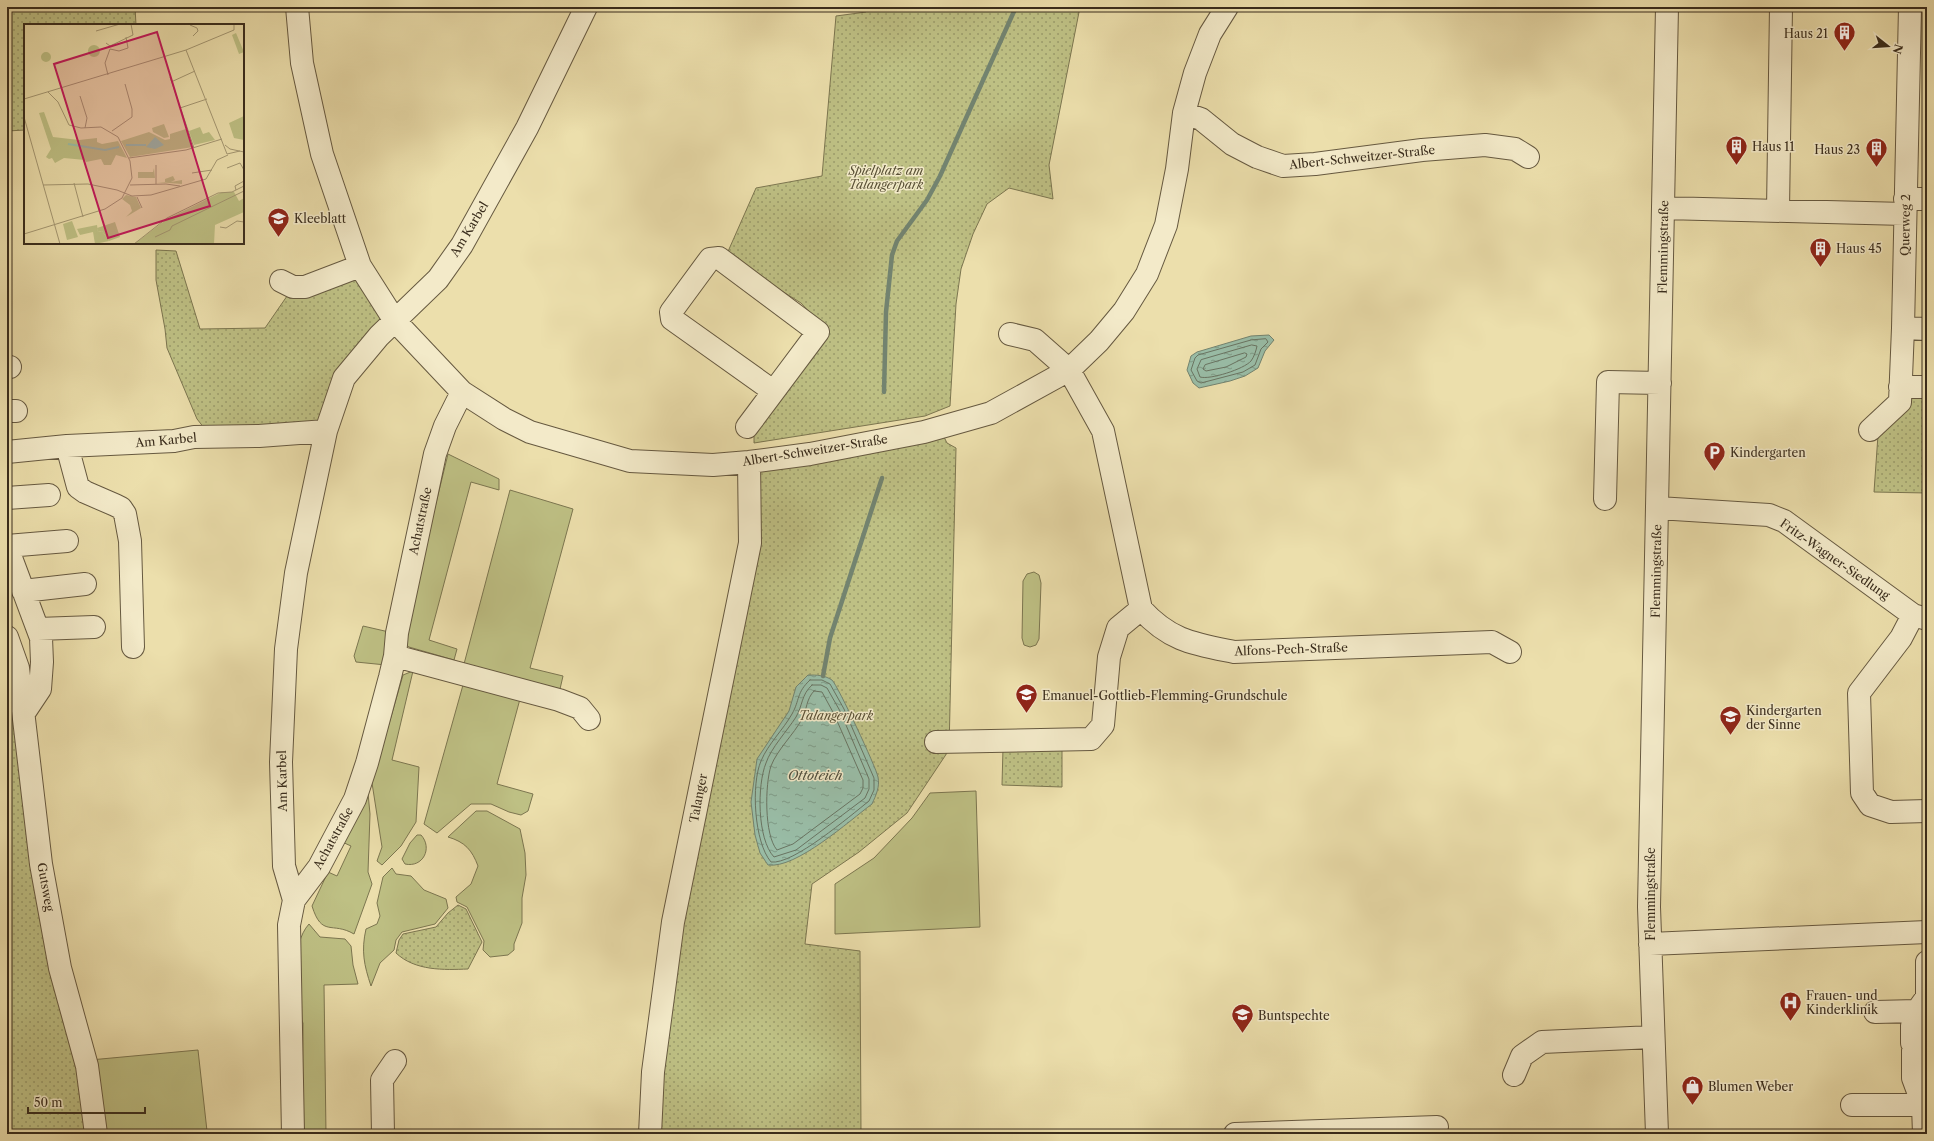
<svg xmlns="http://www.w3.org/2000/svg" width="1934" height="1141" font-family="'Libre Caslon Text',serif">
  <defs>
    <pattern id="park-dots" width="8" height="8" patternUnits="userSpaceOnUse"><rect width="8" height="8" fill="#bec084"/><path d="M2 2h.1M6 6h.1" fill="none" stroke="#9b9c6b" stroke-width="1.8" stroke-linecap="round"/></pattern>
    <pattern id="water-ripples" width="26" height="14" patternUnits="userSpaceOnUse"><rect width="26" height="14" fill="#99bda7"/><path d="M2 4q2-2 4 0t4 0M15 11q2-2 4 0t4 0" fill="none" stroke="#7e9a87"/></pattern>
  </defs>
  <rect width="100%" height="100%" fill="#ecdfac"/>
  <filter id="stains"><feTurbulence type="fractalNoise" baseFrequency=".005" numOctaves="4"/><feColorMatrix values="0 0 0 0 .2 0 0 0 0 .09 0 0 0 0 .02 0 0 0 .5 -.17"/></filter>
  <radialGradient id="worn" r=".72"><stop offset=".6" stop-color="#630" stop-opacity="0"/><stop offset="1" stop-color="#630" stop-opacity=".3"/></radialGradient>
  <path fill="#bec084" stroke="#7c7650" d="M448,454l51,25v11l-28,-8 -42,158 28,9 -3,11 -45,-13 -5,-4v-9z
    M510,490l63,19 -43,159 33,8 -3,13 -96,-25z
    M1034,572l5,3 2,8 -2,56 -3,6 -6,2 -6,-2 -2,-7 1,-57 4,-7z
    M363,626l26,6 -3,33 -30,-3 -2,-6z
    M413,671l-21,89 27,7 -3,55 -15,24 -19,19 -5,-4 5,-14 -10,-64 31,-108z
    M463,685l57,14 -23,85 36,10 -5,17 -7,4 -12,-3 -18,-8h-20l-34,29 -13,-9z
    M976,791l4,136 -145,7v-50l39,-26 38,-40 18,-25z
    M368,793l2,21 -2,58 4,12 -18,50c-22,-13 -32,4 -42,-28l16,-34 9,4 14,-30 -11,-5z
    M476,811h11l33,18 5,24 1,22 -4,23v25l-8,21v6l-6,5 -18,2 -7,-7 1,-9 -17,-34 -10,-5 -1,-5 15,-13 7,-18c-6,-16 -13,-24 -30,-29z
    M417,835h4c12,13 2,33 -16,29l-3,-5 8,-16z
    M392,868l4,6 15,2 13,14 22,9 2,9 -13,16 -33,8 -6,8 -2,10 -14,13 -9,23c-7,-21 -10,-35 -5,-57l11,-5 3,-8 -3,-13 6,-26z
    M309,924l11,13 25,2 6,7 2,19 5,19 -34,1 2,149h-24l1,-111 -4,-8c-1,-27 -9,-70 10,-91z
    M198,1050l9,81 -28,3h-74l-15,-74z"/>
  <path fill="url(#park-dots)" stroke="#7c7650" d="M7,7h128l1,18h-111v105l-18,1z
    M868,7h212l-31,158 4,34 -44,-11 -22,16 -14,30 -12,35 -5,35 -6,102 -25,10 -171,27v-17l59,-110 -12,-13 -75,-47 30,-68 66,-12 14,-160 30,-4z
    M156,250l20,1 24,78 65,-1 31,-45 54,-19 33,50 -1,10 -65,99 -112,6 -8,-10 -30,-71 -2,-19 -9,-49z
    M1909,391l18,1v101l-53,-1 4,-57z
    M943,435l4,8 9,5 -7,302 -42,63 -48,39 -47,32 -7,60 55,7 1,183h-208l3,-62 103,-600z
    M7,649l71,425 10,60h-81z
    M1003,748l59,1v38l-60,-2z
    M458,905l8,4 16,33 -14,27c-24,1 -53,2 -72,-16l3,-13 4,-6 33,-7 12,-14z"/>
  <path fill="url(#water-ripples)" stroke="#73836f" d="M1269,335l5,5 -9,11 -7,17 -13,8 -15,5 -31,7 -6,-5 -6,-13 4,-14 6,-4 54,-16z
    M808,675c9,0 16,0 24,5 6,6 44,87 46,97 2,10 -2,18 -6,27 -23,17 -76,65 -104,61l-8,-12 -5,-18 -4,-33 6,-43 32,-48 7,-24z"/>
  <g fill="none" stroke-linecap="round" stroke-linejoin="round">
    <path stroke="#697462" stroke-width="1" d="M1266,339l2,3 -7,7 -6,16 -12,7 -42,11 -4,-2 -6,-11 4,-12 3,-3 53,-15z
      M1252,345l5,1c-1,5 -3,11 -6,15 -7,8 -41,19 -51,16l-3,-8 4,-9z
      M1245,353l2,1 -1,3 -20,10 -20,4 -3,-2 2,-4z
      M810,680h12l8,4 14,25 30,69v12l-5,11c-19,15 -76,64 -98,61 -17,-20 -20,-78 -10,-101 7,-17 22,-31 31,-47 8,-14 4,-21 18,-34z
      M812,685h9l6,3 13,23 29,68v10l-4,9 -69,52 -22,7c-17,-18 -17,-72 -8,-94 5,-15 21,-32 30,-46 7,-12 5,-22 16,-32z
      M814,691l8,1 12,22 29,66v8l-3,6 -67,50 -16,6c-13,-15 -12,-66 -6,-84 6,-16 23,-32 31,-47 5,-9 4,-20 12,-28z"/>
    <path stroke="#73836f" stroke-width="4.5" d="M884,392l2,-80 6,-57 5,-14 30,-41 13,-24 76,-169
      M823,676l7,-38 52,-160"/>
    <defs>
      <path id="minor" d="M297,7l5,56 20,91 38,112 35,55 67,71 42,27 26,13 100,29 83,4 36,-3 61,-8 114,-22 67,-19 78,-43 30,-29 25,-30 23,-37 19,-49 11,-56 7,-56 11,-40 15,-39 17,-27
        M1184,113l17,6 31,25 25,13 26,9 32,-2 107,-14 63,-5 30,4 13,8
        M1905,199h22
        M1664,208l241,6
        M1778,210l3,-203
        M281,281l12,6h12l55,-21
        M1903,328l24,1
        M1010,334l25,6 34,30 34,61 38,178c29,32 53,35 93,43l258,-10 18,10
        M7,367h3
        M1900,387h27
        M7,411h9
        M747,427l71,-95 -99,-74 -9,1 -39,53 1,7 101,72
        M1870,430l30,-28 3,-74 7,-321
        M67,446l11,41 7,5 30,13 6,3 4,6 5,27 3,106
        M7,452l60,-6 107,-5 20,-4 65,-1 67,-5
        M7,498l42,-3
        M1605,499l3,-117 52,1
        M1658,508l111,7 15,6 129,94 14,4
        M7,546l60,-5
        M7,547l34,91 1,24 -2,27 -16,24
        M23,591l62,-7
        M1913,615l-12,23 -42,55 3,100 8,12 21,7 36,-1
        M38,629l56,-2
        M7,637l11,31 23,196 19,104 27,98 9,68
        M395,656l164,44 21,8 9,11
        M936,742l155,-3 12,-14 6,-68 9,-29 23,-19
        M294,900l25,-33 36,-68 12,-36 23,-86 5,-21 2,-23 38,-179 10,-28 17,-34
        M1650,944l277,-12
        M1875,1012l42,-1
        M1912,1043v-17l5,-15 10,-14v-35
        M1913,1051v27l10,27 1,29
        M1514,1075l8,-19 20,-14 111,-5
        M1852,1105h71
        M293,1134l-4,-209 5,-25 -10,-34 -3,-104 5,-113 10,-76 30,-142 18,-53 35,-42 59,-57 24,-34 65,-117 59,-121
        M383,1134l-1,-54 13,-19
        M650,1134l3,-62 20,-150 77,-379 -1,-81
        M1235,1134l202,-7
        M1657,1134l-8,-227 18,-900"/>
    </defs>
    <use href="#minor" stroke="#665940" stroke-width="24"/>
    <use href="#minor" stroke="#f3eac9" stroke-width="22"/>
  </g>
  <defs>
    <symbol id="building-pin" viewBox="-11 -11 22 30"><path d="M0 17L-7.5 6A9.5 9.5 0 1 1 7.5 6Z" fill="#8f2418" stroke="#f3eac9"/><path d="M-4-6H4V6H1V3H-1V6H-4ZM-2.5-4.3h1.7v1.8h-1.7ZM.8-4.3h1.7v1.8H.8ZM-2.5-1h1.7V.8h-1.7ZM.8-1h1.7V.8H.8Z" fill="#fff"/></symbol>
    <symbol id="school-pin" viewBox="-11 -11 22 30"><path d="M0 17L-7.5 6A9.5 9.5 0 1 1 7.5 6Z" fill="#8f2418" stroke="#f3eac9"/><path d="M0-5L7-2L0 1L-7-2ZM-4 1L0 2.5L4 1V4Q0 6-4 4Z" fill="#fff"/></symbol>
    <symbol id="parking-pin" viewBox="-11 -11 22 30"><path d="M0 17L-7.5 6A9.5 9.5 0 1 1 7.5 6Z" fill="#8f2418" stroke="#f3eac9"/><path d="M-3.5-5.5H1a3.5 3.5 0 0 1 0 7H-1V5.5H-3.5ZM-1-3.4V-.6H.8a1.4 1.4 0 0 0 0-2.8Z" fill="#fff"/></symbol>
    <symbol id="hospital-pin" viewBox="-11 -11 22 30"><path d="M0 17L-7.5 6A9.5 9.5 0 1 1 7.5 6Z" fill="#8f2418" stroke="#f3eac9"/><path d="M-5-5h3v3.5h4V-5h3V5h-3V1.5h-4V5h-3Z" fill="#fff"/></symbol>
    <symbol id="shop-pin" viewBox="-11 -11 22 30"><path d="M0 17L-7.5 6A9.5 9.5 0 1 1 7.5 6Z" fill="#8f2418" stroke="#f3eac9"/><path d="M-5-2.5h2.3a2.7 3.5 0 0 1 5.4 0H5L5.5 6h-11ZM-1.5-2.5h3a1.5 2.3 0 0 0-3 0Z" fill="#fff"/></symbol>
  </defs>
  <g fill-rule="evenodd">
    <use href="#building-pin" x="1832" y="20" width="25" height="34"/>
    <use href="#building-pin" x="1724" y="134" width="25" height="34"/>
    <use href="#building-pin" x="1864" y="136" width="25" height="34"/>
    <use href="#school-pin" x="266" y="206" width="25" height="34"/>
    <use href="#building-pin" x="1808" y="236" width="25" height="34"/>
    <use href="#parking-pin" x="1702" y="440" width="25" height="34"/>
    <use href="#school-pin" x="1014" y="682" width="25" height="34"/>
    <use href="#school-pin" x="1718" y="704" width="25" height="34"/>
    <use href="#hospital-pin" x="1778" y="990" width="25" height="34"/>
    <use href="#school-pin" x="1230" y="1002" width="25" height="34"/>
    <use href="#shop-pin" x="1680" y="1074" width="25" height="34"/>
  </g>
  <g text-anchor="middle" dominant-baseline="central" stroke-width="3" stroke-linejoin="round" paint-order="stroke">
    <g font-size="12" fill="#392c1c" stroke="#f3eac9" text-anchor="start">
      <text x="1828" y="33" text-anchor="end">Haus 21</text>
      <text x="1752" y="146">Haus 11</text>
      <text x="1860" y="149" text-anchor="end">Haus 23</text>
      <text x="294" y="218">Kleeblatt</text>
      <text x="1836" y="248">Haus 45</text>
      <text x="1730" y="452">Kindergarten</text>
      <text x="1042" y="695">Emanuel-Gottlieb-Flemming-Grundschule</text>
      <text x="1746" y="710">Kindergarten<tspan x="1746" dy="14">der Sinne</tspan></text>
      <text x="1806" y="995">Frauen- und<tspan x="1806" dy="14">Kinderklinik</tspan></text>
      <text x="1258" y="1015">Buntspechte</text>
      <text x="1708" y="1086">Blumen Weber</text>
    </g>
    <g font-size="12" fill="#392c1c" stroke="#f3eac9">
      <text transform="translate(1362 157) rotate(-6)">Albert-Schweitzer-Straße</text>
      <text transform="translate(1905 225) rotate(-89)">Querweg 2</text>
      <text transform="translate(469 229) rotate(-59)">Am Karbel</text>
      <text transform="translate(1663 247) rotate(-89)">Flemmingstraße</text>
      <text transform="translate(166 440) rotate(-5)">Am Karbel</text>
      <text transform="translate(815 450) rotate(-9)">Albert-Schweitzer-Straße</text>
      <text transform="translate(420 521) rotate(-78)">Achatstraße</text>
      <text transform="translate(1835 559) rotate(35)">Fritz-Wagner-Siedlung</text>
      <text transform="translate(1656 571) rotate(-89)">Flemmingstraße</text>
      <text transform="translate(1291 649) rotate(-2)">Alfons-Pech-Straße</text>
      <text transform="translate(282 781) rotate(-91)">Am Karbel</text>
      <text transform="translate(698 798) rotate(-79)">Talanger</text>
      <text transform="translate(333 838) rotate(-61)">Achatstraße</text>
      <text transform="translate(46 887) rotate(80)">Gutsweg</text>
      <text transform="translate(1650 894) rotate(-90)">Flemmingstraße</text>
    </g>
    <g font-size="12" font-style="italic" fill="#5a5136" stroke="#f3eac9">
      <text x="886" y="170">Spielplatz am<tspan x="886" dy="14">Talangerpark</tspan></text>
      <text x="836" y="715">Talangerpark</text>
    </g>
    <g font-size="13" font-style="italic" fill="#51503f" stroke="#f3eac9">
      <text x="815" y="775">Ottoteich</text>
    </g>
  </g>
  <g transform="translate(24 24)">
    <rect width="220" height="220" fill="#ecdfac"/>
    <path d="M17 33a5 5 0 1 1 10 0a5 5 0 1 1-10 0ZM140,100l5,13 -5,1 -11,-6 -1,-4zM130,144l1,10h-17v-6h15zM149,152l2,4 -4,2 11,-2v4l-25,-2h8v-3zM48,197l6,16 -11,3 -4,-16z" fill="#bec084"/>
    <path d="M220,92v24l-10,-2 -5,-15zM73,201l1,7 4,-1 7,10 -14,3 -2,-12 -13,3 -3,-6z" fill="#bec084"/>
    <path d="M212,9l8,19 -5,2 -7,-19zM64 27a6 6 0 1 1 12 0a6 6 0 1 1-12 0ZM20,88l9,25 26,3 18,-2v4l5,2 16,-3 9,17 -11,-3 -5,10h-7l-3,-6 -15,3 -1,-2 -21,-2 -9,5 -3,-5 -3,1 -3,-2 5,-8 -12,-36zM176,103l3,7 6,-2 6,8 -21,5 -5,-14zM162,105l7,18 -63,10 -9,-16 28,-9 16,8 5,-1v-5zM198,168h12l5,9 5,-3v14l-29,13 -1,19h-80l33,-25zM102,171l10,2 5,11 -15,9 6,-6 -2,-6 -8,-6zM91,198l5,15 -11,4 -7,-10 -4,1 -1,-4z" fill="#bec084"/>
    <path d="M131,113l9,8 -9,4 -9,-2z" fill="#99bda7"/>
    <path fill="none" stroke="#99bda7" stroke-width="2" d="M44,120l37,6 14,-3M102,121h20"/>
    <path fill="none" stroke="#a49772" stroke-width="1" d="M166,1l7,3 1,3 -5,5M72,7l24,-7M82,19l4,3 23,-11 -2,-11M86,25l9,2 9,-3 -2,-11M162,26l41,104 13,-3M84,51l-3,-12 5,-14M146,53l24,71M147,58l24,-11M56,72l7,22 -2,10M0,75l162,-49 48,-20v-6M156,84l27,-9M0,93l36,127M88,107l20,-14v-8l-7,-25M201,121l5,4 14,3M105,134l57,-8 36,-11M203,144l13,-5 4,7M168,149l20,-3M50,159l9,34M132,160v-19M19,161l45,-1 29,6 15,6 19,-1 55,-16 11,-19 11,-5M106,161l36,-1 14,2M212,166l-1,-4 9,-5M113,173l5,11M196,203l6,1 11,-7 7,1M0,210l81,-25 17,-11 10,-20 -2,-17 -12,-24 -17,-10 -20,1 -12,-3 -11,-23 -10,-10M131,213l15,-7 2,-4 72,-35M110,220l33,-26 51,-25 14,-1 12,-6"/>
    <path fill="#c2185b" fill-opacity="0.15" stroke="#c2185b" stroke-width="2" d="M133,8l53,174 -102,32 -54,-174z"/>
    <rect width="220" height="220" fill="none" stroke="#392c1c" stroke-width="2"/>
  </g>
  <rect width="1934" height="1141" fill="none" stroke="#ecdfac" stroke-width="24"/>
  <rect x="8" y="8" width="1918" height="1125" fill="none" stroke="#392c1c" stroke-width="2"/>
  <rect x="12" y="12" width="1910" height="1117" fill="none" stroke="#392c1c"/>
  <g transform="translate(1888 46) rotate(107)" stroke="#f3eac9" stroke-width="3" paint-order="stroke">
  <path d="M0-3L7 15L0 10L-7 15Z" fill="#392c1c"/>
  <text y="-6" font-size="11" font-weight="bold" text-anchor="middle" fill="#392c1c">N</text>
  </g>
  <path d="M28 1107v6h117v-6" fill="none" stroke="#392c1c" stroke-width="2"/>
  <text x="34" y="1107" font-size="12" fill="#392c1c" stroke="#f3eac9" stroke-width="3" paint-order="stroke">50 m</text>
  <rect width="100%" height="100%" filter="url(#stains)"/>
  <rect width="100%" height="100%" fill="url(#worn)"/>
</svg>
